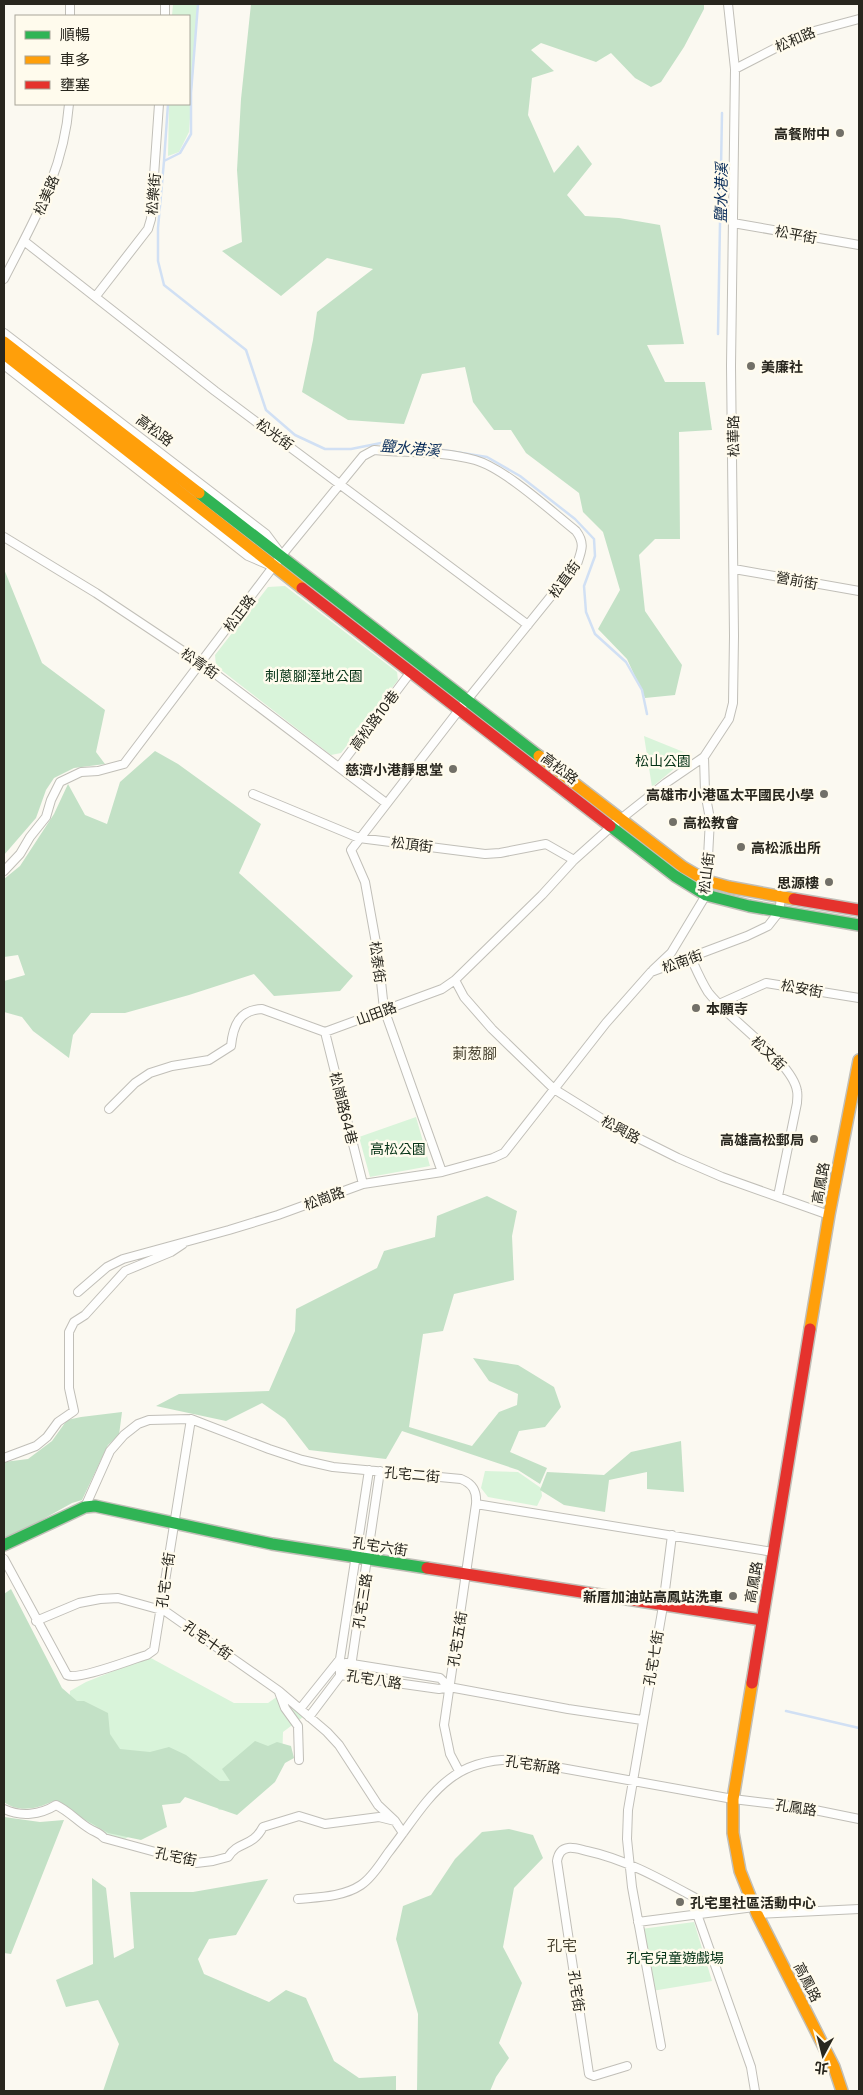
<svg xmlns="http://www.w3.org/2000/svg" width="863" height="2095" font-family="Inter,'Noto Sans TC',sans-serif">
  <rect width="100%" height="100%" fill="#fbf9f1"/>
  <path fill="#d9f4da" d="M173,4h25l-9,128 -10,20 -11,4 1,-52h20v-88h-17z
    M285,586l112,86 1,8 -57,73 -10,2 -115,-89 -1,-11 53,-68z
    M644,736l47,19 -39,32z
    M416,1117l14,49 -60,11 -11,-40z
    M485,1471l33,1 23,16 1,8 -5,10 -49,-9 -7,-9z
    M149,1657l85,46h34l10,-7 25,21 -20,15 -1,31 -49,46 -14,1 -13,-19 -29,-2 -30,26 -8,15 -17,11 -24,-6 -36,-26 8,-118 16,-9z
    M694,1922l18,59 -60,10 -11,-62z"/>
  <path fill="#c3e1c6" d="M251,4h453v5l-20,38 -23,35 -10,5 -16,-9 -24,-25 -15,9 -55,-19 -10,7 23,21 -22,7 -4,37 26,58 24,-28 14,19 -25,31 18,21 34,2 41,7 24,119 -37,1 18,37h40l7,48 -33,2 1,107h-25l-16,16 6,56 37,54 -7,30 -30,3 -18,-39 -29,-30 22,-39 -17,-58 -20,-20 -4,-19 -53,-40 -15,-23h-17l-21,-28 -8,-35 -43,7 -18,50 -56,-4 -46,-28 11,-52 4,-28 56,-43 -46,-11 -46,38 -59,-45 20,-9 -5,-72 4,-71z
    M4,569l38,94 63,47 -9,42 9,12 -31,4 -20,10 -8,12 -10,28 -32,37z
    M155,751l23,13 83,60 -22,49 114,103 -13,15 -66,5 -20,-22 -65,21 -64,18h-34l-18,22 -4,23 -36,-27 -11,-14 -18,-5v-31l21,-6 -7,-20 -14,2v-78l16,-13 34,-52 14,-30 17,31 22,9 13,-42z
    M487,1196l30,15 -5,25 2,44 -60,14 -11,37 -20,3 -14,93 63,19 27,-34 18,-7 1,-11 -29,-13 -16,-23 45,7 36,22 7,20 -16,20 -26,4 -9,21 37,16 -7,16 -22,-14 -116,-39 -16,28 -77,-9 -24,-31 -23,-16 -36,18 -70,-15 23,-12 90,-3 26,-60 1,-22 81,-41 7,-17 51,-14 2,-21z
    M122,1412l-3,23 -11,10 -26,55 -10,3 -68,38v-79l24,-3 24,-18 15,-21 14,-3z
    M681,1441l3,51 -37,-3v-17l-38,8 -4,32 -41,-7 -24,-15 7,-18 57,3 27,-23z
    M11,1589l51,99 15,13h7l24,12 2,21 10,15 30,3 19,-5 17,8 34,26h10l-8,-12 33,-28 13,5 9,-4 14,4 3,12 -9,5 -10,19 -38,33 -52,-18 -5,6 -18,2 5,22 -26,13 -33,-7 -55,-32c-15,8 -35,12 -49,1v-208z
    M4,1817l36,5 24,-2 -53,134 -7,-1z
    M509,1829l24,6 10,23 -29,30 -11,59 19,36 -23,60 10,15 -13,19 -6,14h-73l1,-77 -22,-75 7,-33 28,-11 24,-36 27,-27z
    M92,1878l14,10 8,70 20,-10 -4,-56h63l75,-13 -32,56 -27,4 -11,20 6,15 65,28 17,-12 20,8 28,63 25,17 37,-2v15h-293l16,-47 -21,-44 -32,7 -10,-27 37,-16z"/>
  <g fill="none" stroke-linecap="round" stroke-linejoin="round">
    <path stroke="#d1e0f4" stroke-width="2.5" d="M198,4l-7,89v41l-11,19 -16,8 -6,67v33l6,24 82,65 20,60 29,25 30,14h26l30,-6 62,7 44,7 33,19 55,43 19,20 1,17 -11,30 2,26 9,22 31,28 16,28 5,24
      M164,161l4,-57
      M718,334l4,-221
      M786,1711l73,17"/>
    <defs>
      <path id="street" d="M70,4v12
        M165,16v-12
        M735,69l68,-35 56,-15
        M733,223l126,22
        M24,241l191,150 313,234
        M4,279c30,-59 60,-108 65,-175
        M96,296l52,-67 3,-10 8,-115
        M4,333l262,201 12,16
        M4,365l244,191 21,9
        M4,537l92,56 105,70 185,140
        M734,569l125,22
        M339,767l71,-94
        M253,794l106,44 126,16 15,-1 46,-9 28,16
        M4,871l16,-17 10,-17 16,-20 5,-17 9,-18 21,-10 17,-1 26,-7 158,-209 81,-99 11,-6c33,3 69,1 101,10 29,8 76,51 101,71 9,12 6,19 1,33l-118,146 -108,140 14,32 13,72 6,55 58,163
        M691,958c5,11 10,23 17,34 20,27 85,70 89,99 1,4 0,8 0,12l-19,93
        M653,970l18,-17 35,-58 4,-76 -5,-27 -1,-35
        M455,980l9,17 28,32 62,60 58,36 66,33 44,19 107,38
        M719,1004l47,-21 93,15
        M325,1032l38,152
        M109,1109l26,-26 15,-10 22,-7 37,-6 22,-14c2,-20 8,-36 31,-37l63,23 117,-43 13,-9 87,-85 32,-35 38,-34 54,-43 38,-26 25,-38 4,-16 1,-67 -3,-270 4,-297 -7,-65
        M78,1292l29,-25 16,-8 106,-29 49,-15 85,-31 79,-12 51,-14 11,-5 102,-130 45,-51 96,-36 21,-10 11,-14 2,-14
        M4,1458l32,-12 11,-9 11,-15 16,-11 -5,-23v-56l5,-10 11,-7 40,-44 46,-19 12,-8
        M85,1507l25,-56 14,-16 14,-11 11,-4 42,-1 78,30 33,11 31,7 128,12c12,5 16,12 15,25l297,48
        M4,1559l63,116c11,6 65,-16 80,-20l7,-5 37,-231
        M36,1621l43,-18 21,-4 18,-1 47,13 114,80 48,41 12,13 39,60 17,16
        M340,1659v16l99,14 10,-2 119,22 74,11
        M346,1663l94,15 9,9
        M279,1692l6,16 13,18 1,34
        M300,1709l40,-50 29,-189
        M309,1717l43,-57 28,-189
        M459,1771l-9,-17 -6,-29 32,-221
        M4,1809c17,8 36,6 52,-4 13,6 22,17 34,24 5,3 10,4 14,9l92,25 17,-2 15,-4c11,-17 24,-9 35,-30l36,-11 26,8 54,-7 16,4 8,12
        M298,1899c21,-2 45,-2 63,-14 11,-7 20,-22 27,-32 39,-50 58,-96 129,-93l216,39 67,8 59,12
        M697,1914l54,153 4,24
        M757,1914l102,-5
        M638,1922l116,-15
        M661,2046l-29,-159 -5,-48 1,-29 35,-204 9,-71
        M627,2066l-33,10 -5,-2 -32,-213c1,-6 4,-12 11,-13 6,-1 14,2 19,3 47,10 90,38 133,60"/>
      <path id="fast" d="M199,493l340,263
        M610,826l65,50 31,19 43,11 110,19
        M4,1545l81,-38 10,-1 177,38 155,24"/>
      <path id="slow" d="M4,342l195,151
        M4,354l298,234
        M539,756l144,111 24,14 22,6 65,12
        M810,1329l19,-114 30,-155
        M752,1683l-19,116v34l7,38 17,43 77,153 8,24"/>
      <path id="jam" d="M302,588l308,238
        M794,899l65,11
        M427,1568l335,52
        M752,1683l58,-354"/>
    </defs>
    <use href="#street" stroke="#c1bfb8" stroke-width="10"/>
    <use href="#fast" stroke="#c1bfb8" stroke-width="14"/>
    <use href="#slow" stroke="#c1bfb8" stroke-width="14"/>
    <use href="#jam" stroke="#c1bfb8" stroke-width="14"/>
    <use href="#street" stroke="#fefefd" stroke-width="8"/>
    <use href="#fast" stroke="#30b455" stroke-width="11"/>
    <use href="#slow" stroke="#ff9f0a" stroke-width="11"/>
    <use href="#jam" stroke="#e5322d" stroke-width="11"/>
  </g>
  <g fill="#727068" stroke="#fffbed" stroke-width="2">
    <circle cx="840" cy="133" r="5"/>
    <circle cx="751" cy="366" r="5"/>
    <circle cx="453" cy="769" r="5"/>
    <circle cx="824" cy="794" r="5"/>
    <circle cx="673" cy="822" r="5"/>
    <circle cx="741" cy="847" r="5"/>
    <circle cx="829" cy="882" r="5"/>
    <circle cx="696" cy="1008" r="5"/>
    <circle cx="814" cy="1139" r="5"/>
    <circle cx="733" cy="1596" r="5"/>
    <circle cx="680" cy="1902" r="5"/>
  </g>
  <g text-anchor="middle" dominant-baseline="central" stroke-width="5" stroke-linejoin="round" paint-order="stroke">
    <g font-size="14" fill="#28261e" stroke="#fffbed">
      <text transform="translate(795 39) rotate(-23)">松和路</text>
      <text transform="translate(153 194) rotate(-85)">松樂街</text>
      <text transform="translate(46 195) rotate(-67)">松美路</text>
      <text transform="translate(796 234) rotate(10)">松平街</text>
      <text transform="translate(155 430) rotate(37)">高松路</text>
      <text transform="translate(275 434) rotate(36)">松光街</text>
      <text transform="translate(733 436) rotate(-91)">松華路</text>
      <text transform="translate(564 579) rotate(-54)">松直街</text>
      <text transform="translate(797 580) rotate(10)">營前街</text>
      <text transform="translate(239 613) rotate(-53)">松正路</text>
      <text transform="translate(200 663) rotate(35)">松青街</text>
      <text transform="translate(374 720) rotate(-53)">高松路10巷</text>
      <text transform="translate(560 768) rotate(37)">高松路</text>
      <text transform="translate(412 844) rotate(7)">松頂街</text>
      <text transform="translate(706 873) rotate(-83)">松山街</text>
      <text transform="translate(682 961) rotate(-20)">松南街</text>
      <text transform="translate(378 962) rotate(82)">松泰街</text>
      <text transform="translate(802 988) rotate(10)">松安街</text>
      <text transform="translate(376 1013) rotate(-20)">山田路</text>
      <text transform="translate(769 1053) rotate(44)">松文街</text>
      <text transform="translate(344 1108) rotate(76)">松崗路64巷</text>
      <text transform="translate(621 1129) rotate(28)">松興路</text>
      <text transform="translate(820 1183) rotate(-80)">高鳳路</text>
      <text transform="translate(324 1198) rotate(-20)">松崗路</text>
      <text transform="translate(412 1474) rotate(5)">孔宅二街</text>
      <text transform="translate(380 1546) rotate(9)">孔宅六街</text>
      <text transform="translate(165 1580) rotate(-82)">孔宅一街</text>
      <text transform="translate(753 1582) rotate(-80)">高鳳路</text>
      <text transform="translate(362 1601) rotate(-81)">孔宅三路</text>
      <text transform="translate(457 1639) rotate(-81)">孔宅五街</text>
      <text transform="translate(208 1640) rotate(35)">孔宅十街</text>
      <text transform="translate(653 1658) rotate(-80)">孔宅七街</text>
      <text transform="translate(374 1679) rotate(9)">孔宅八路</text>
      <text transform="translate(533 1764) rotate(8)">孔宅新路</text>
      <text transform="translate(796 1807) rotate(9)">孔鳳路</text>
      <text transform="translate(176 1856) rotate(12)">孔宅街</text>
      <text transform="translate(808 1982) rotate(63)">高鳳路</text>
      <text transform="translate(577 1991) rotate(82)">孔宅街</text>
    </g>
    <g font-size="14" font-weight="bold" fill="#28261e" stroke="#fffbed" text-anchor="end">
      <text x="830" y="133">高餐附中</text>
      <text x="761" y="366" text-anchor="start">美廉社</text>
      <text x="443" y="769">慈濟小港靜思堂</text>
      <text x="814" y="794">高雄市小港區太平國民小學</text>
      <text x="683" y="822" text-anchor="start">高松教會</text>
      <text x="751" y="847" text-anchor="start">高松派出所</text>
      <text x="819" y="882">思源樓</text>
      <text x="706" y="1008" text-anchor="start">本願寺</text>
      <text x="804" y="1139">高雄高松郵局</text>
      <text x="723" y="1596">新厝加油站高鳳站洗車</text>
      <text x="690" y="1902" text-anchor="start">孔宅里社區活動中心</text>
    </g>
    <g font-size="14" fill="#063317" stroke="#fffbed">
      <text x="314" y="675">刺蔥腳溼地公園</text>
      <text x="663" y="760">松山公園</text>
      <text x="398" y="1148">高松公園</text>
      <text x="675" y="1957">孔宅兒童遊戲場</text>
    </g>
    <g font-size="15" font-style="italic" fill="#052957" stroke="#fffbed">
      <text transform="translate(721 193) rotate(-89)">鹽水港溪</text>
      <text transform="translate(410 448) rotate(5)">鹽水港溪</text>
    </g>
    <g font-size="15" fill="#4a4432" stroke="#fffbed">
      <text x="475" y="1053">莿葱腳</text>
      <text x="562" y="1945">孔宅</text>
    </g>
  </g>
  <rect width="863" height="2095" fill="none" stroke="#28261e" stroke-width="10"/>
  <rect x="15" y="15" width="175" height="90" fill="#fffbed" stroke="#a9a69a"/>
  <rect x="25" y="31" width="25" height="8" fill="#30b455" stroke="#a9a69a"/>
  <text x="60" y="40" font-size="15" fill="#28261e">順暢</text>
  <rect x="25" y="56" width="25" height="8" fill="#ff9f0a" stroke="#a9a69a"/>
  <text x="60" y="65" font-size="15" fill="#28261e">車多</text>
  <rect x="25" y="81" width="25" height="8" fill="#e5322d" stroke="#a9a69a"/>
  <text x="60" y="90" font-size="15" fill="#28261e">壅塞</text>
  <g transform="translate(823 2055) rotate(187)" stroke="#fffbed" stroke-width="4" paint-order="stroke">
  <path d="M0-4L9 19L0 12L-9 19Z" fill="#28261e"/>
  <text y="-8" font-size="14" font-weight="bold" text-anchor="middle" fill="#28261e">北</text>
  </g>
</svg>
